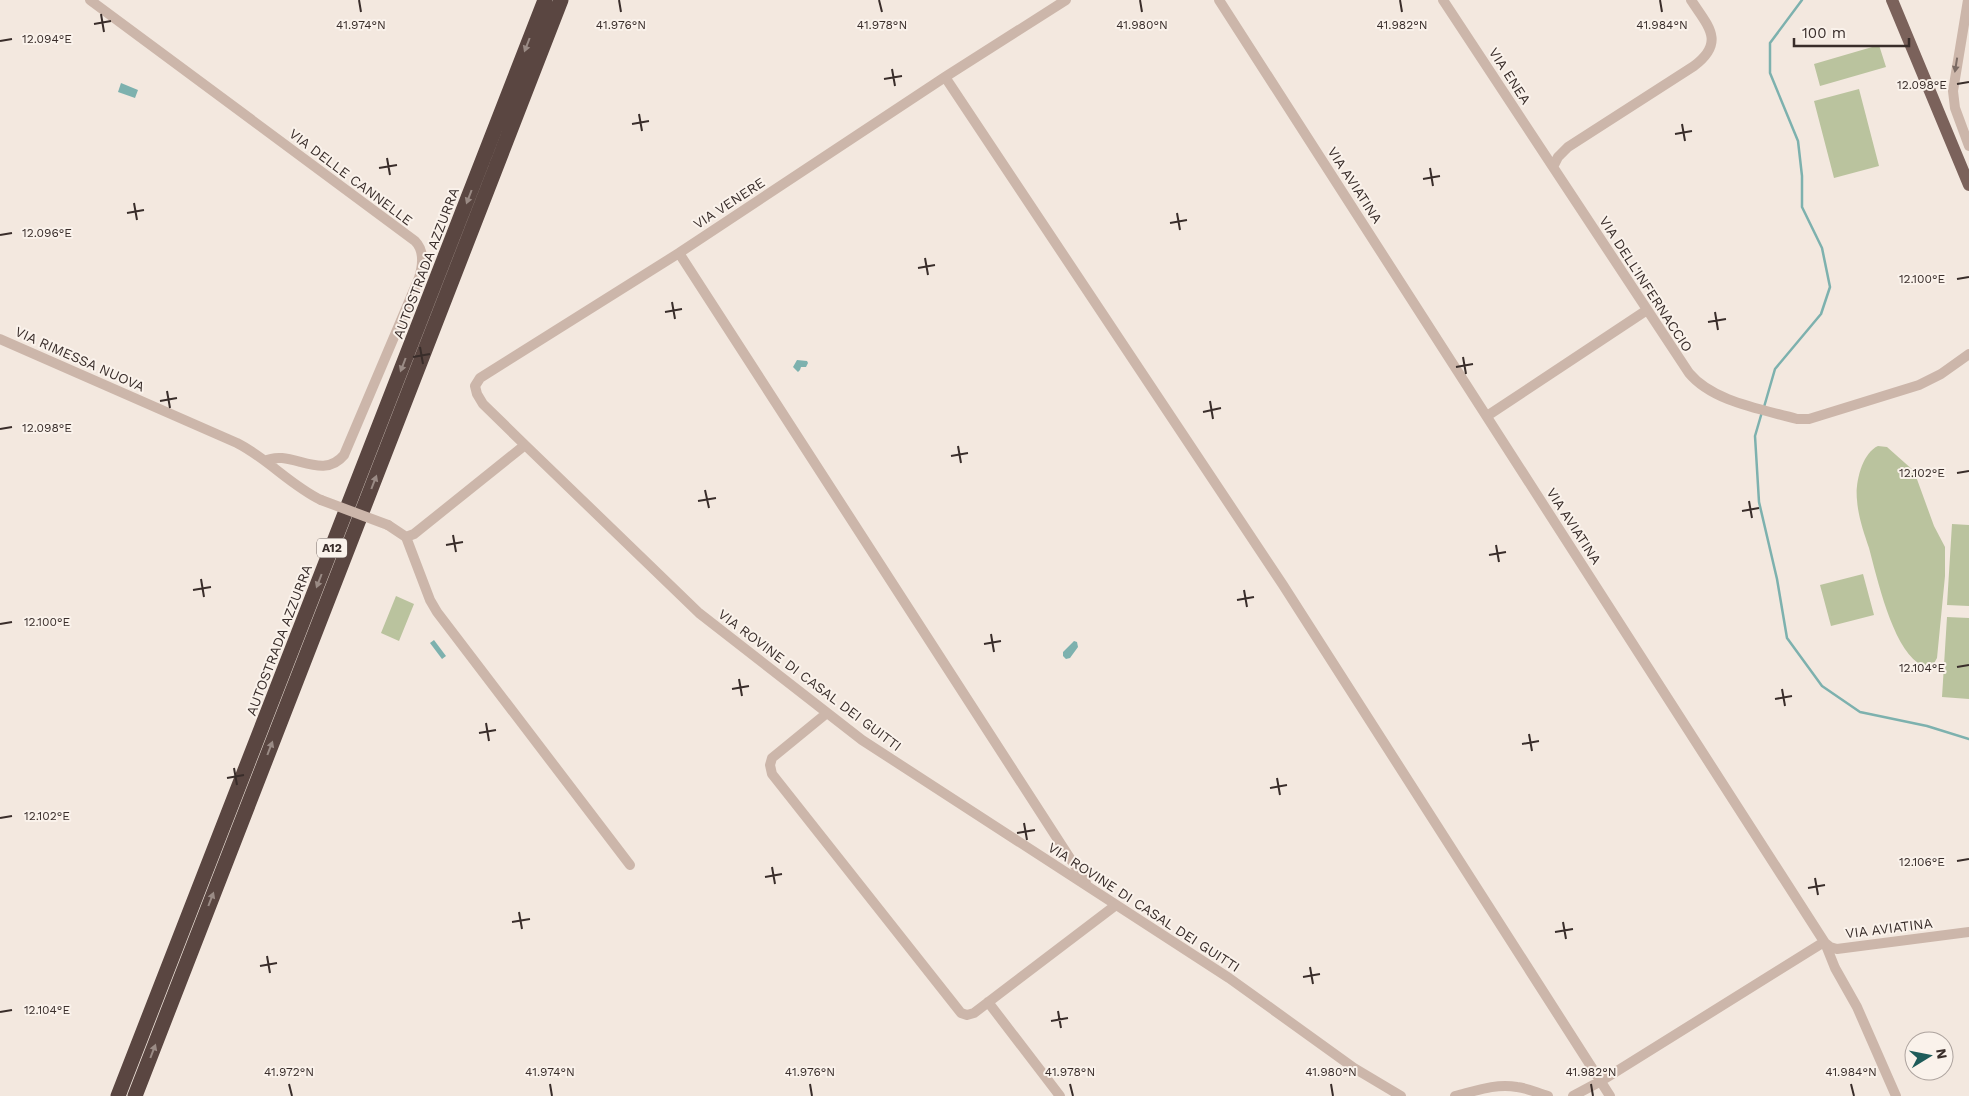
<svg xmlns="http://www.w3.org/2000/svg" width="1969" height="1096" font-family="'Work Sans',sans-serif">
  <rect width="100%" height="100%" fill="#f3e8df"/>
  <path fill="#bac39e" d="M1879,45l7,22 -66,19 -6,-22z
    M1859,89l20,77 -45,12 -20,-77z
    M1878,446l9,1 27,24 20,55 11,21v29l-8,82 -4,7c-5,0 -10,2 -15,-2 -26,-18 -41,-85 -49,-115 -5,-15 -11,-32 -12,-48 -2,-17 5,-47 21,-54z
    M1952,524l17,1v81l-22,-1z
    M1863,574l11,41 -43,11 -11,-41z
    M396,596l18,8 -15,37 -18,-8z
    M1947,617l22,1v81l-27,-2z"/>
  <path fill="#7db1ae" d="M121,83l17,7 -3,8 -17,-6z
    M797,360l10,1 1,2 -2,4h-5l-1,3 -2,2 -5,-5z
    M434,640l12,16 -4,3 -12,-16z
    M1074,641l3,1 1,5 -8,11 -4,1 -3,-3v-4z"/>
  <g fill="none" stroke-linecap="round" stroke-linejoin="round">
    <path stroke="#7db1ae" stroke-width="2.5" d="M1764,407l11,-38 46,-55 9,-27 -8,-39 -20,-41v-31l-4,-35 -28,-68v-30l32,-43
      M1762,412l-7,24 4,66 18,77 10,59 35,48 38,26 67,14 42,13"/>
    <path stroke="#ccb6aa" stroke-width="10" d="M90,0l325,241c10,10 8,24 4,37l-75,177c-22,27 -54,-7 -79,6
      M1219,0l606,943 5,4 7,2 132,-17
      M1443,0l110,167
      M1691,0c17,26 35,42 3,66l-126,81 -10,10 -5,10 136,206c24,29 73,36 108,46h12l110,-34 22,-11 28,-20
      M1968,0l-15,91 2,17 14,38
      M945,77l338,508 327,511
      M679,253l407,630
      M0,339l237,104c30,15 53,42 84,57
      M1487,416l160,-106
      M525,445l-42,-41 -6,-10 -2,-8 5,-8 199,-125 266,-176 121,-77
      M388,525l18,12 8,-3 111,-89 174,168 163,127 367,238 125,90 47,28
      M406,537l24,63 7,12 193,253
      M827,713l-55,45 -2,7 2,9 189,239 6,2 7,-2 142,-108
      M1825,943l10,25 22,39 39,89
      M988,1002l72,94
      M1455,1096c20,-5 41,-13 62,-9 11,1 20,6 31,9
      M1573,1096l28,-15 223,-139"/>
    <path stroke="#7b625b" stroke-width="12" d="M1892,0l77,185"/>
    <path stroke="#5a4641" stroke-width="15" d="M118,1096l427,-1096
      M135,1096l426,-1096"/>
    <path stroke="#ccb6aa" stroke-width="10" d="M321,500l67,25"/>
  </g>
  <defs><path id="oneway-solid" d="M-6-.8H1V-3.2L6.5 0L1 3.2V.8H-6Z" transform="scale(1.25)"/></defs>
  <g fill="#9a8b85">
    <use href="#oneway-solid" transform="translate(527 45) rotate(111)"/>
    <use href="#oneway-solid" transform="translate(469 197) rotate(111)"/>
    <use href="#oneway-solid" transform="translate(403 365) rotate(111)"/>
    <use href="#oneway-solid" transform="translate(374 482) rotate(-69)"/>
    <use href="#oneway-solid" transform="translate(319 581) rotate(111)"/>
    <use href="#oneway-solid" transform="translate(270 748) rotate(-69)"/>
    <use href="#oneway-solid" transform="translate(211 899) rotate(-69)"/>
    <use href="#oneway-solid" transform="translate(153 1051) rotate(-69)"/>
  </g>
  <use fill="#7b6b64" href="#oneway-solid" transform="translate(1956 65) rotate(99)"/>
  <path fill="none" stroke="#392d2a" stroke-width="2" d="M359,0l2,12M619,0l2,12M879,0l3,12M1140,0l2,12M1400,0l2,12M1660,0l2,12M101,14l3,18M94,24l17,-3M0,41l12,-2M892,69l3,17M884,79l18,-3M1957,84l12,-2M639,114l3,17M632,124l17,-3M1682,124l3,17M1675,134l17,-3M387,158l3,17M379,168l18,-3M1430,168l3,18M1423,179l17,-3M134,203l3,17M127,213l17,-3M1177,213l3,17M1170,223l17,-3M0,235l12,-2M925,258l3,17M918,268l17,-3M1957,279l12,-2M672,302l3,17M665,312l17,-3M1715,312l3,18M1708,322l18,-3M420,347l3,17M413,357l17,-3M1463,357l3,17M1456,367l17,-3M167,391l3,17M160,401l17,-3M1210,401l3,18M1203,412l18,-4M0,429l12,-2M958,446l3,17M951,456l17,-3M1957,473l12,-2M705,490l4,18M698,501l18,-3M1749,501l3,17M1742,511l17,-3M453,535l3,17M446,545l17,-3M1496,545l3,17M1489,555l17,-3M201,579l3,18M193,590l18,-3M1244,590l3,17M1237,600l17,-3M0,624l12,-2M991,634l3,18M984,644l17,-3M1957,667l12,-2M739,679l3,17M732,689l17,-3M1782,689l3,17M1775,699l17,-3M486,723l3,18M479,733l17,-3M1529,734l3,17M1522,744l17,-3M234,768l3,17M227,778l17,-3M1277,778l3,17M1270,788l17,-3M0,818l12,-2M1024,823l3,17M1017,833l18,-3M1957,861l12,-2M772,867l3,17M765,877l17,-3M1815,878l3,17M1808,888l17,-3M519,912l3,17M512,922l18,-3M1563,922l3,17M1555,932l18,-3M267,956l3,17M260,966l17,-3M1310,967l3,17M1303,977l17,-3M1058,1011l3,17M0,1012l12,-2M1051,1021l17,-3M289,1084l3,12M550,1084l2,12M810,1084l2,12M1070,1084l3,12M1331,1084l2,12M1591,1084l2,12M1851,1084l3,12"/>
  <g text-anchor="middle" dominant-baseline="central" stroke-width="4" stroke-linejoin="round" paint-order="stroke">
    <rect fill="#faf2eb" stroke="#736864" stroke-width="1" x="317" y="538.5" width="30" height="19" rx="4"/>
    <g font-size="12" font-weight="bold" fill="#392d2a">
      <text x="332" y="548">A12</text>
    </g>
    <g font-size="14" fill="#392d2a" stroke="#faf2eb">
      <text transform="translate(1510 76) rotate(57)">VIA ENEA</text>
      <text transform="translate(351 177) rotate(37)">VIA DELLE CANNELLE</text>
      <text transform="translate(1355 185) rotate(57)">VIA AVIATINA</text>
      <text transform="translate(729 203) rotate(-33)">VIA VENERE</text>
      <text transform="translate(426 263) rotate(-69)">AUTOSTRADA AZZURRA</text>
      <text transform="translate(1646 284) rotate(57)">VIA DELL'INFERNACCIO</text>
      <text transform="translate(80 359) rotate(24)">VIA RIMESSA NUOVA</text>
      <text transform="translate(1574 526) rotate(57)">VIA AVIATINA</text>
      <text transform="translate(279 640) rotate(-69)">AUTOSTRADA AZZURRA</text>
      <text transform="translate(810 680) rotate(37)">VIA ROVINE DI CASAL DEI GUITTI</text>
      <text transform="translate(1144 907) rotate(33)">VIA ROVINE DI CASAL DEI GUITTI</text>
      <text transform="translate(1889 928) rotate(-7)">VIA AVIATINA</text>
    </g>
  </g>
  <g font-size="12" text-anchor="middle" fill="#392d2a" stroke="#faf2eb" stroke-width="4" stroke-linejoin="round" paint-order="stroke">
    <text x="361" y="29">41.974°N</text>
    <text x="621" y="29">41.976°N</text>
    <text x="882" y="29">41.978°N</text>
    <text x="1142" y="29">41.980°N</text>
    <text x="1402" y="29">41.982°N</text>
    <text x="1662" y="29">41.984°N</text>
    <text x="47" y="43">12.094°E</text>
    <text x="1922" y="89">12.098°E</text>
    <text x="47" y="237">12.096°E</text>
    <text x="1922" y="283">12.100°E</text>
    <text x="47" y="432">12.098°E</text>
    <text x="1922" y="477">12.102°E</text>
    <text x="47" y="626">12.100°E</text>
    <text x="1922" y="672">12.104°E</text>
    <text x="47" y="820">12.102°E</text>
    <text x="1922" y="866">12.106°E</text>
    <text x="47" y="1014">12.104°E</text>
    <text x="289" y="1076">41.972°N</text>
    <text x="550" y="1076">41.974°N</text>
    <text x="810" y="1076">41.976°N</text>
    <text x="1070" y="1076">41.978°N</text>
    <text x="1331" y="1076">41.980°N</text>
    <text x="1591" y="1076">41.982°N</text>
    <text x="1851" y="1076">41.984°N</text>
  </g>
  <g transform="translate(1929 1056) rotate(80)"><circle r="24" fill="#faf2eb" stroke="#ada39e"/>
  <path d="M0-4L9 19L0 12L-9 19Z" fill="#1e5c5a"/>
  <text y="-8" font-size="14" font-weight="bold" text-anchor="middle" fill="#392d2a">N</text>
  </g>
  <path d="M1794 38v8h115v-8" fill="none" stroke="#392d2a" stroke-width="2.5"/>
  <text x="1802" y="38" font-size="15" fill="#392d2a" stroke="#faf2eb" stroke-width="4" paint-order="stroke">100 m</text>
</svg>
